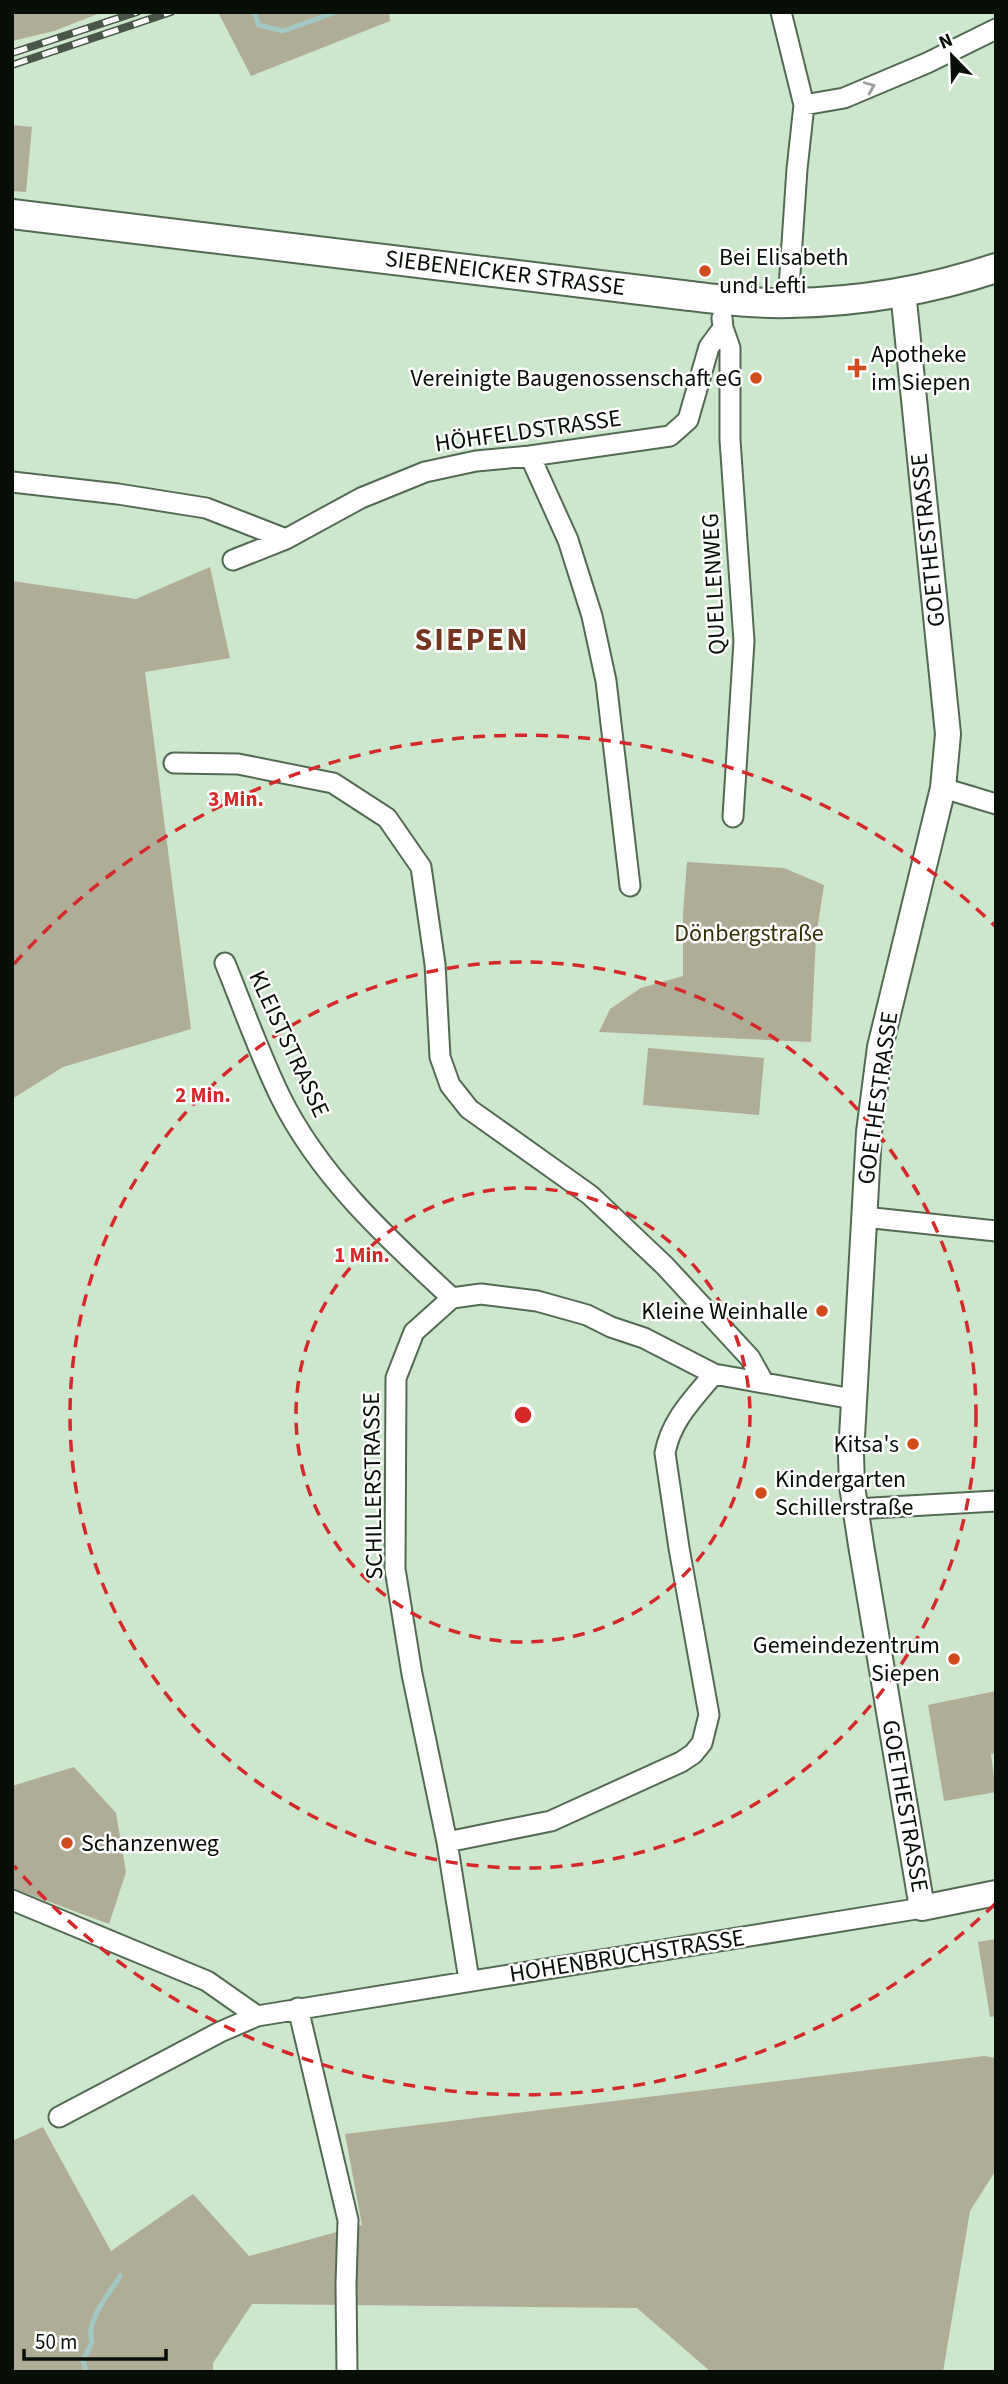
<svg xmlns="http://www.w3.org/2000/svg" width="1008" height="2384" font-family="'Source Sans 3',sans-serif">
  <rect width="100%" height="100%" fill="#cce7cb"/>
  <path fill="#b0ad96" d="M12,12h91l-49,19 -42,10z
    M218,12h171l1,9 -139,55z
    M12,125l20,2 -6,65 -14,-1z
    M210,567l20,91 -85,14 46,357 -128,38 -51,32v-518l124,18z
    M687,862l97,6 40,17 -8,52 -5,105 -212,-10 11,-23 31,-21 42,-12v-62z
    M648,1048l116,10 -5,57 -116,-10z
    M996,1691v62l-5,1 5,38 -52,9 -16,-96z
    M74,1767l42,46 10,59 -17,52 -97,-36v-102z
    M996,1939v77l-6,1 -12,-75z
    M984,2056l12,2v112l-26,41 -27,161h-232l-74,-64 -385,-4 -39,59v9h-201v-231l31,-14 68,124 82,-57 56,62 113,-31 -17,-91z"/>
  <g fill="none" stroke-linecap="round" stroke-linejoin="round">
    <path stroke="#a1c8c3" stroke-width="5" d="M254,12l5,13 24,6 53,-19
      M86,2372l-3,-11 9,-19c-7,-21 17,-48 28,-66"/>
    <defs>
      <path id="minor" d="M781,12l23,93 -7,64 -9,134
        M804,105l40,-7 83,-35 69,-34
        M722,318l1,10 7,20v92l14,201 -11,176
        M530,456l38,84 24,76 14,65 24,205
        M12,482l106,12 88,14 80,31 75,-41 64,-26 51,-11 54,-5 140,-20 18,-16 21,-73 14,-19
        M233,560l53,-21
        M174,763l64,1 95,19 54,35 34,49 14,97 5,93 10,28 19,24 121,86 75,71 85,92 14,25
        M943,788l53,16
        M225,963c18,44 34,90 55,133 39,80 107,142 172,202
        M864,1217l132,14
        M855,1509l141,-8
        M447,1842l104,-21 130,-59 12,-8 9,-11 7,-28 -30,-167 -14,-95c6,-33 29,-55 49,-79
        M12,1900l195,81 50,35 665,-108
        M469,1980l-22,-138 -35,-168 -17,-105 1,-191 18,-46 38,-34 29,-4 56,7 50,14 24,12 33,11 70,36 139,25
        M298,2008l50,212 -2,64 1,88
        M59,2117l161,-85 37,-16"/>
      <path id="tertiary" d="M903,291l45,443 -5,54 -63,259 -11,85 -18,323 1,31 9,59 61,363 74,-15"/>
      <path id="secondary" d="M12,214l670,81c35,4 71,9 107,8 70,-1 141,-13 207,-35"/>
    </defs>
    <use href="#minor" stroke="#536a52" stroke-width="23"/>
    <use href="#tertiary" stroke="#536a52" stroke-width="28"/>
    <use href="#secondary" stroke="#536a52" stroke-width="32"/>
    <use href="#minor" stroke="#fff" stroke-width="19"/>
    <use href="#tertiary" stroke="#fff" stroke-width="24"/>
    <use href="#secondary" stroke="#fff" stroke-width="28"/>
    <defs>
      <path id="rail" d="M12,53l125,-41
        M12,65l159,-53"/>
    </defs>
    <use href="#rail" stroke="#495748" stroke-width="8"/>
    <use href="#rail" stroke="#fff" stroke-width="5" stroke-dasharray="16" stroke-linecap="butt"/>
  </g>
  <defs><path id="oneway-chevron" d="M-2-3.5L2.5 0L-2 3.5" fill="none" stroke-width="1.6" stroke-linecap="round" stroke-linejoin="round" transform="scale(1.75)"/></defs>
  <use stroke="#9b9f9b" href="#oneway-chevron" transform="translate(870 87) rotate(-23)"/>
  <g fill="none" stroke="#d62828" stroke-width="3.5" stroke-dasharray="12 9">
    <circle cx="523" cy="1415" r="227"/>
    <circle cx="523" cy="1415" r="453"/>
    <path d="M995 1904A680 680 0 0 1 14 1866M14 964A680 680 0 0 1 995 926"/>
  </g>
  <g fill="#d14a19" stroke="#fff" stroke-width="2.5">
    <circle cx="705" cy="271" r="7"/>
    <path d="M853.5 357.5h7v7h7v7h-7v7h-7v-7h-7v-7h7z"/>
    <circle cx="756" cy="378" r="7"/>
    <circle cx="822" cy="1311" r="7"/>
    <circle cx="913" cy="1444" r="7"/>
    <circle cx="761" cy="1493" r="7"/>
    <circle cx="954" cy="1659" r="7"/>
    <circle cx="67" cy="1843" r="7"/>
  </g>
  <g text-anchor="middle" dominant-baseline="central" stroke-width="5" stroke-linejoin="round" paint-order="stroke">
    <g font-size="24" fill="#060e06" stroke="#fff" text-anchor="start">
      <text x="719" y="257">Bei Elisabeth<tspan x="719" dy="28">und Lefti</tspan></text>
      <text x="871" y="354">Apotheke<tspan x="871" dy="28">im Siepen</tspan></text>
      <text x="742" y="378" text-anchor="end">Vereinigte Baugenossenschaft eG</text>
      <text x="808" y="1311" text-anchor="end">Kleine Weinhalle</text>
      <text x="899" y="1444" text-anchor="end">Kitsa's</text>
      <text x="775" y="1479">Kindergarten<tspan x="775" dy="28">Schillerstraße</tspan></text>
      <text x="940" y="1645" text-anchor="end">Gemeindezentrum<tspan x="940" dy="28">Siepen</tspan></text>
      <text x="81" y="1843">Schanzenweg</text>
    </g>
    <g font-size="24" fill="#060e06" stroke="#fff">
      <text transform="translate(505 273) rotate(7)">SIEBENEICKER STRASSE</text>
      <text transform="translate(528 431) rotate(-8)">HÖHFELDSTRASSE</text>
      <text transform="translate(928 540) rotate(-96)">GOETHESTRASSE</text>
      <text transform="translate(714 584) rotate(-93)">QUELLENWEG</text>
      <text transform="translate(289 1044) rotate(65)">KLEISTSTRASSE</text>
      <text transform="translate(878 1098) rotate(-82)">GOETHESTRASSE</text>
      <text transform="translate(373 1486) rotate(-91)">SCHILLERSTRASSE</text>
      <text transform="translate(905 1806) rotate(80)">GOETHESTRASSE</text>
      <text transform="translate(627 1956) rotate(-9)">HOHENBRUCHSTRASSE</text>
    </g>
    <g font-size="24" fill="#353006" stroke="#fff">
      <text x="749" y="933">Dönbergstraße</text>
    </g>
    <g font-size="32" font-weight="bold" letter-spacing="2" fill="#77341f" stroke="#fff">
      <text x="472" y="640">SIEPEN</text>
    </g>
  </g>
  <circle cx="523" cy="1415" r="10" fill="#d62828" stroke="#fff" stroke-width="3.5"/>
  <g font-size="21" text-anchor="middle" font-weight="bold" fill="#d62828" stroke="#fff" stroke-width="5" stroke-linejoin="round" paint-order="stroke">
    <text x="236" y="806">3 Min.</text>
    <text x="203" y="1102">2 Min.</text>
    <text x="362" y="1262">1 Min.</text>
  </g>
  <rect width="1008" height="2384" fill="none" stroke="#060e06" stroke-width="28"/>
  <g transform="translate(952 56) rotate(337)" stroke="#ffffff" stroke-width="5" paint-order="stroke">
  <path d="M0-5L12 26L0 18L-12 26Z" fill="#060e06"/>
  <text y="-10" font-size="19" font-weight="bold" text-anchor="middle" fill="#060e06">N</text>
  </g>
  <path d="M24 2349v10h142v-10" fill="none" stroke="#060e06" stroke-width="3.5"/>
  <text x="35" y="2349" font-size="21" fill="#060e06" stroke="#ffffff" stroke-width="5" paint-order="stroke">50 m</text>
</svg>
